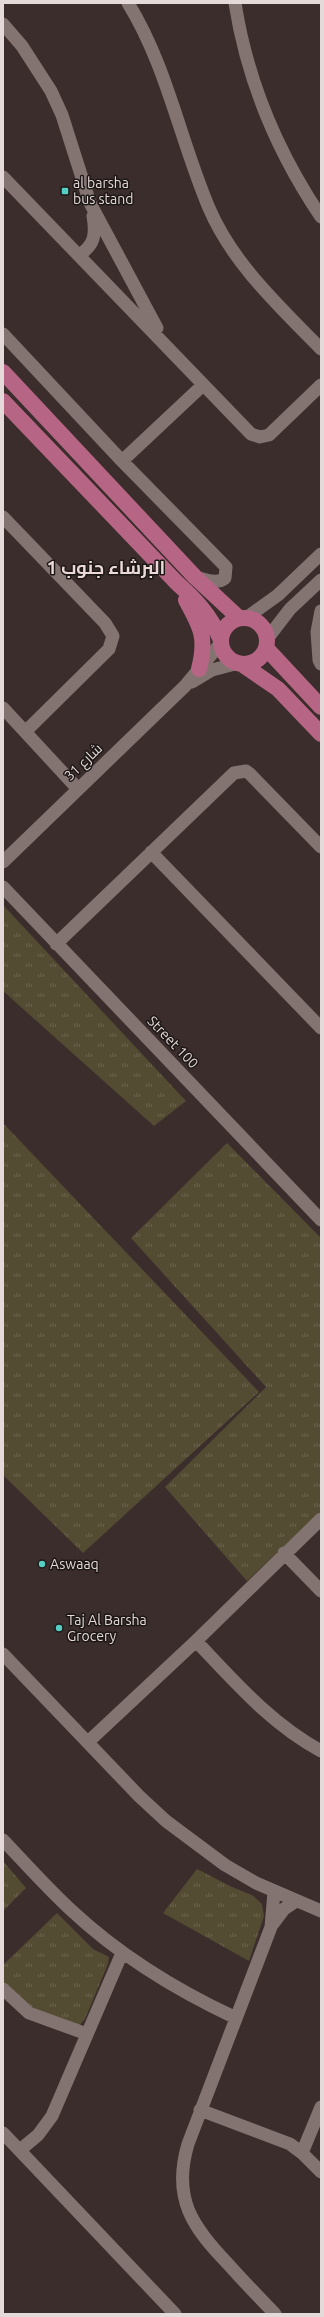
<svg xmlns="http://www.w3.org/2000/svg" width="324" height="2317" font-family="Ubuntu,Cairo,sans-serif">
  <defs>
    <pattern id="grass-tufts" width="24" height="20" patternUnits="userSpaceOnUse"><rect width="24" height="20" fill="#534b32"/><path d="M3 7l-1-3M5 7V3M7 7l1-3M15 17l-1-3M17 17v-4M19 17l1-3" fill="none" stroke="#6c644f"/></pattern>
  </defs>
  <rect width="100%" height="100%" fill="#3a2d2b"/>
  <path fill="url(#grass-tufts)" d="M3,905l183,196 -32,25 -151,-135z
    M3,1123l256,269 -176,161 -80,-78z
    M227,1143l94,95v273l-74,70 -82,-94 101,-100 -135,-149z
    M3,1861l23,27 -23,23z
    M197,1869l35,18 20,8 10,9 2,12 -15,45 -86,-48z
    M57,1913l36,36 16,8 -1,7 -23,55 -6,7 -40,-13 -36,-29v-19z"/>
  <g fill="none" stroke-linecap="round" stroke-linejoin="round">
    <path stroke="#837471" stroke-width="13" d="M128,3c39,63 52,137 81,205 24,56 70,98 112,141
      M235,3c12,77 43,150 86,214
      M3,24l19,22 29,45 11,24 28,88 67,125
      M3,177l248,257 9,3 9,-2 52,-50
      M79,255c16,-10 17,-21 14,-39
      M3,334l119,127 104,106 -1,11c-8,7 -20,1 -30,-1
      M122,461l81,-76
      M3,517l102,106 8,13 -4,13 -83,82
      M321,611l-4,21 2,28 2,4
      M246,618l32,-23 43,-41
      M267,639l23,-30 31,-29
      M192,682l20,-12 23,-6
      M3,708l75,81
      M151,852l170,176
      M3,862l182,-176 35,-42
      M3,887l318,333
      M56,944l178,-171 12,-2 4,3 71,73
      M284,1553l37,38
      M196,1641c39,41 75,83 125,110
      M3,1654l136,142 27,25 59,44 31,18 65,28
      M88,1742l108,-101 125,-122
      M3,1840c22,23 44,48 68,70 48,45 105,80 165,108
      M274,1892l-3,35 -83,217c-16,54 4,83 41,121 15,17 31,33 46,49
      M272,1925l12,-16 12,-8
      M3,1989l26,24 58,21
      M200,2110l90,34 12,9 19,19
      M3,2133l172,181
      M20,2150l18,-15 14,-19 70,-163
      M302,2153l19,-46"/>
    <path stroke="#b76584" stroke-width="16" d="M3,372l192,205 44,41
      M3,401l174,182c19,17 33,32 43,55
      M186,600c15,27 21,38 13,69
      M221 641a23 23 0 1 1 46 0a23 23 0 1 1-46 0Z
      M266,648l55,59
      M243,665l35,24 43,45"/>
  </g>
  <g fill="#55cec4" stroke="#1d1716" stroke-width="1.5">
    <rect x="61" y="187" width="8" height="8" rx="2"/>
    <circle cx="42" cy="1564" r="4"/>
    <circle cx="59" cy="1628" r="4"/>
  </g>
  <g text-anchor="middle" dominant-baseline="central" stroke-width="3" stroke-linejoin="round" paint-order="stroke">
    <g font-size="14" fill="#e3dad9" stroke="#1d1716" text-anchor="start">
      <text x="73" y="183">al barsha<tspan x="73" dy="16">bus stand</tspan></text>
      <text x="50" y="1564">Aswaaq</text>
      <text x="67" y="1620">Taj Al Barsha<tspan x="67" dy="16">Grocery</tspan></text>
    </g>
    <g font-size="14" fill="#e3dad9" stroke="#1d1716">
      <text transform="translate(83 762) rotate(-44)">شارع 31</text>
      <text transform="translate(173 1042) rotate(46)">Street 100</text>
    </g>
    <g font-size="18" font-weight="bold" fill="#ead9d6" stroke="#1d1716">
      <text x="106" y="567">البرشاء جنوب 1</text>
    </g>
  </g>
  <rect width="324" height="2317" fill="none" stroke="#e3dad9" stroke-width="8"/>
</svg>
